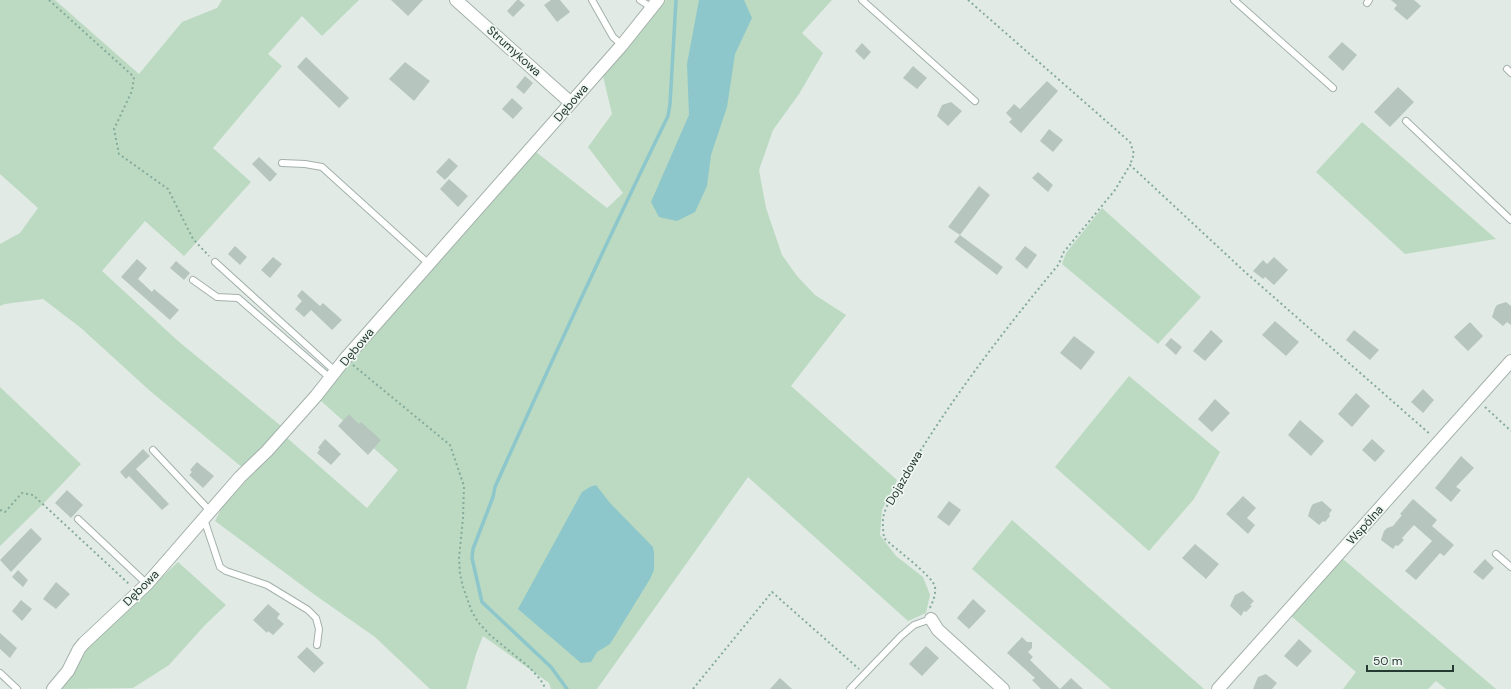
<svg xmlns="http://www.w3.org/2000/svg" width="1511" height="689" font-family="'DM Sans',sans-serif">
  <rect width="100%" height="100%" fill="#e1eae5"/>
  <path fill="#bbdac1" d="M0,0h55l84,74 43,-52 35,-14 5,-8h137l-37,36 -20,-20 -34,38 14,12 -69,82 38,34 -67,74 -39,-35 -43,50 76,70 103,85 -37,43 -95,-79 -68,-62 -38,-29 -38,5 -5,2v-62l20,-11 18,-25 -38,-34z
    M666,0h166l-30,33 21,20 -24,41 -26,36 -14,40 7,38 16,47 15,21 18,19 31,20 -55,71 106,94 -15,30 -2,25 16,21 27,21 7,18 -4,18 -18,8 -160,-144 -151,212h-46l-2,-6 -66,-47 -7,18 -10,35h-36l-55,-52 -60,-42 -100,-74 7,-14 64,-70 81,71 31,-38 -78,-70 80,-96 136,-152 71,56 16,-15 -35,-46 24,-33 -9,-38z
    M1362,122l134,117 -91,15 -89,-82z
    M1102,208l99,89 -43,47 -96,-80 4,-11z
    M1129,376l91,76 -26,47 -45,52 -94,-84z
    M0,387l81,77 -37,39 -44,43z
    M1012,520l192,169h-93l-139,-120z
    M1343,559l153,130h-50l-10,-8 -8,8h-85l13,-17 -66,-57z
    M178,562l48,43 -21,20 -36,40 -36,23 -72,1 9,-11 18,-30z"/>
  <path fill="#8dc7cb" d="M699,0h45l8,18 -17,36 -8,53 -16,48 -4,31 -12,26 -18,9 -18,-4 -8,-15 38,-87 -2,-51z
    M596,485l14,18 43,44 1,6v17l-4,9 -40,65 -13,8 -6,10 -10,1 -63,-54 64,-117 8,-5z"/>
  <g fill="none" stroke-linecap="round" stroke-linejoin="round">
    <path stroke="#8dc7cb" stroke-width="3.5" d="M567,689l-16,-22 -69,-65 -10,-44 1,-9 20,-52 2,-10c56,-125 113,-248 173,-371l2,-12 6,-104"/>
  </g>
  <path fill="#b6c5be" d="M391,0h32l-15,16z
    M517,0h2l6,5 -12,12 -6,-6z
    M551,0h9l10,12 -13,10 -13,-17z
    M1391,0h23l7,6 -14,14 -13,-11 3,-4z
    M1342,42l15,13 -14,16 -15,-14z
    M862,43l9,9 -7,8 -9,-9z
    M306,57l43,41 -10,10 -42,-41z
    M405,62l25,19 -16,20 -25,-22z
    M913,66l14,12 -10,11 -14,-11z
    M525,76l8,7 -9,11 -8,-7z
    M1047,81l11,10 -37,42 -12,-11 3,-3 -6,-6 8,-9 6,5z
    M1398,87l16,15 -24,25 -16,-15z
    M512,98l11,10 -10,11 -11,-10z
    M951,102l11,9 -14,15 -11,-10 5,-11z
    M1049,129l14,11 -10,12 -13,-11z
    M259,157l18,17 -7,8 -18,-18z
    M449,158l9,8 -13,14 -9,-8z
    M1038,172l15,13 -5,7 -16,-14z
    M449,179l19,17 -10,11 -18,-18z
    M979,186l11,9 -30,40 -12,-8z
    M960,235l43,32 -6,8 -43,-33z
    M235,246l12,11 -7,8 -12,-11z
    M1025,246l12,9 -10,14 -12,-10z
    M273,257l9,7 -12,14 -9,-8z
    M1274,257l14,13 -14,15 -9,-8 -2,2 -10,-8 10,-11 4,4z
    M137,259l10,9 -9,11 14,13 2,-3 25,21 -9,10 -49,-43z
    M176,261l14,12 -6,7 -14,-12z
    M302,290l18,16 3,-3 19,17 -10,10 -21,-20 -7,7 -9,-8 7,-8 -5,-5z
    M1506,302l5,4v19l-4,-3 -4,4 -11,-9 3,-9 2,-3z
    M1275,321l24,21 -13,14 -24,-21z
    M1470,322l13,14 -15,15 -14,-14z
    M1211,330l12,11 -18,20 -12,-10z
    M1354,330l25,20 -9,10 -24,-20z
    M1074,336l21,16 -14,18 -21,-17z
    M1171,338l11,9 -6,8 -11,-10z
    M1423,389l11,11 -11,13 -12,-11z
    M1356,393l14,13 -18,21 -14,-13z
    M1215,399l15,14 -18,19 -14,-13z
    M349,414l10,10 2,-2 20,18 -13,15 -30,-29z
    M1300,420l24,21 -13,15 -23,-21z
    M325,439l16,15 -10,11 -14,-12 3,-4 -2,-1z
    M1372,439l13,12 -10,11 -13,-12z
    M143,449l7,7 -14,13 33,35 -7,6 -33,-34 -3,3 -6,-7z
    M1461,456l13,12 -18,19 5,3 -10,12 -16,-14z
    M197,462l17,14 -11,12 -14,-13 3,-3 -2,-2z
    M67,490l16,15 -12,13 -16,-15z
    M1243,496l13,12 -9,10 8,7 -7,9 -22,-20z
    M1413,499l24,21 -5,6 22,19 -10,11 -4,-3 -24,27 -11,-9 27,-30 -18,-16 -12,13 2,2 -6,6 -2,-1 -3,4 -12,-9 3,-9 3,-3 6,-2 9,-11 -2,-1z
    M949,501l12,9 -12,16 -12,-9z
    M1322,501l10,9 -3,4 1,2 -5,6 -2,-1 -4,4 -11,-9 3,-9 2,-3z
    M31,528l11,11 -31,33 -11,-12z
    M1195,544l24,20 -13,15 -24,-21z
    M1485,559l9,9 -11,12 -10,-8z
    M18,570l10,10 -5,7 -11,-10z
    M56,582l14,12 -14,15 -13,-10z
    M1243,591l11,10 -4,4 2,1 -6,6 -2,-1 -3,5 -11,-10 5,-11z
    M973,599l13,12 -17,18 -12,-11z
    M21,600l11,9 -10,12 -10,-10z
    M268,604l12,10 -3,4 7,6 -11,11 -5,-4 -1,2 -14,-13z
    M0,633l17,15 -7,10 -10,-9z
    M1022,637l5,5h5v6l-4,4 5,5 -3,3 30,29h-19l-9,-9 3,-2 -28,-25z
    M1299,639l13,12 -15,16 -13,-11z
    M926,646l13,12 -17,18 -13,-12z
    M307,647l17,16 -10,10 -17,-16z
    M1266,674l11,9 -5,6h-19l5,-12z
    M780,678l12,11h-22z
    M1071,678l12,11h-23z"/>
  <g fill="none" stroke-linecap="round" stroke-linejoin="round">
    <defs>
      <path id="lane" d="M592,0l21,37 9,8
        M640,0l12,8
        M862,0l113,101
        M1234,0l99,88
        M1367,3l2,-3
        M1507,69l4,4
        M1406,121l105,99
        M282,163l23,1 17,3 107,97
        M215,262l121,110
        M193,280l24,17 21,1 92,80
        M153,450l58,62
        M78,519l69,65
        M204,519l16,48 6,4 41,14 41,25 8,8 3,11 -2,16
        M1496,554l15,13
        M0,673l17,16
        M850,689l51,-53 13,-11 17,-6"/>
      <path id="street" d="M456,0l115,103
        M931,619l7,11 65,59
        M53,689l15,-18 11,-22 5,-6 63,-59 93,-107 27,-26 49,-55 29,-37 277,-314 36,-45
        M1218,689l293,-328"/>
    </defs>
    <use href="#lane" stroke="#a4b1ab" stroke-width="8"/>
    <use href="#street" stroke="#a4b1ab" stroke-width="14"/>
    <path stroke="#84ab9c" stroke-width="2" stroke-dasharray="2 3" stroke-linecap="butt" d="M49,0l85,77 -2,14 -18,38 5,25 49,35 25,50 16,17
      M968,0l162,142 4,12 -4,11
      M353,365l97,80 14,41 -1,32 -4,40 1,16 3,13 9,25 6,10 12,13 39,32 11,12 6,10
      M1485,407l26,24
      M0,510l5,2 17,-19 11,2 96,89
      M930,608c3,-7 6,-13 5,-21 -2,-11 -41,-39 -51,-49 -1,-8 -2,-17 0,-24 5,-17 25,-46 35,-61 42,-67 90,-129 140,-189l4,-11 52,-63 15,-25 114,106 187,164
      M693,689l79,-97 87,77"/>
    <use href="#lane" stroke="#fff" stroke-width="6"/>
    <use href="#street" stroke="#fff" stroke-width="12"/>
  </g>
  <g text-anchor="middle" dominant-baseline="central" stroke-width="3.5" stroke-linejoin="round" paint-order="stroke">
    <g font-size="12" fill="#233931" stroke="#f1f7f3">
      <text transform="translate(514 51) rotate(42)">Strumykowa</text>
      <text transform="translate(571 103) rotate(-49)">Dębowa</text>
      <text transform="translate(357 347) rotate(-50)">Dębowa</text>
      <text transform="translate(904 478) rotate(-60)">Dojazdowa</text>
      <text transform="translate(1365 525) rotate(-48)">Wspólna</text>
      <text transform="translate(141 588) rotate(-45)">Dębowa</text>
    </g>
  </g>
  <path d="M1367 665v6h86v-6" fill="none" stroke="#233931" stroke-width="2"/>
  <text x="1373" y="665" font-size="12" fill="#233931" stroke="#f1f7f3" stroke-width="3" paint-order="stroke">50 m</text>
</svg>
